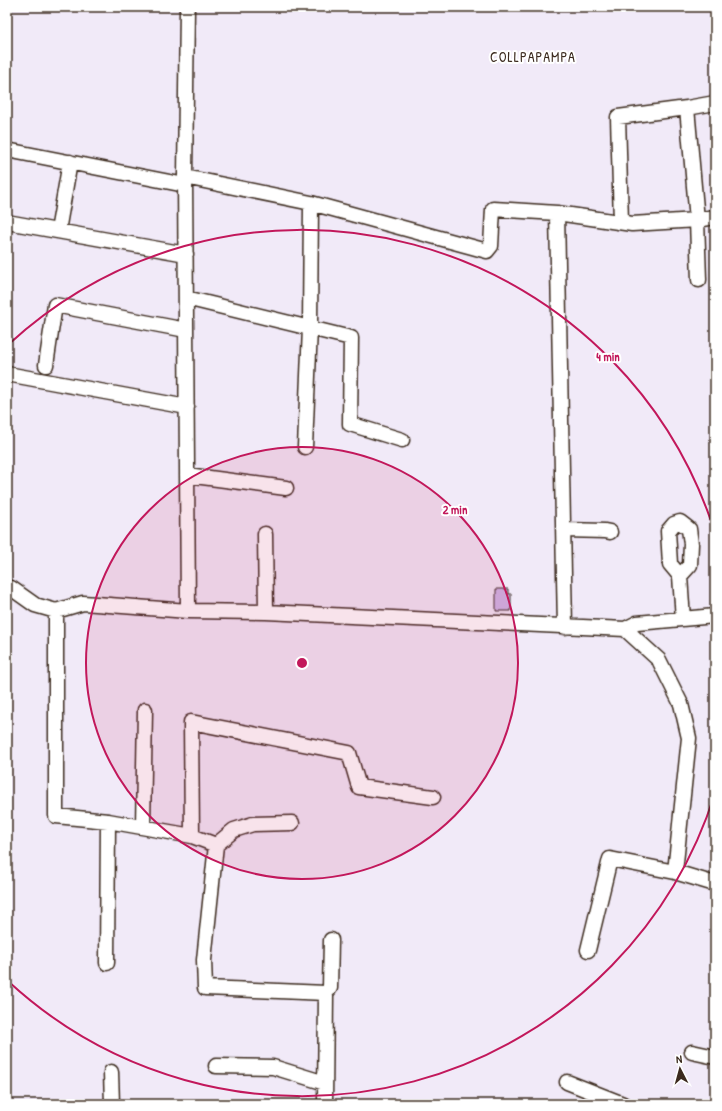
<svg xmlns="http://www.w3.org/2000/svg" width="722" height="1111" font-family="'Patrick Hand',sans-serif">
  <rect width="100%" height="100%" fill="#f1eaf8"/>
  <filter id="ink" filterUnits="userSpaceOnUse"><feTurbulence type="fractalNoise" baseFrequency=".025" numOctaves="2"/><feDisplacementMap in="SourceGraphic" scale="8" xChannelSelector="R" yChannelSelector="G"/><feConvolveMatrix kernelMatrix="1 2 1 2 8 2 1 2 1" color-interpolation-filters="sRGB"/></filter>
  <g filter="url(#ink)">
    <path fill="#cfb9e9" stroke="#3b2a1e" d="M496,589h12v5h3v17h-15z"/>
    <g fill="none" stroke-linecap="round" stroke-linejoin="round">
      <defs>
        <path id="minor" d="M187,7l-2,170 3,434
          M687,108l10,112 2,60
          M7,150l178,35
          M185,177l126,26 176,48 4,-5 2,-37 64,4 75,11 65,-4 18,-3
          M557,213l8,414
          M7,222l179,32
          M621,222l-3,-105 69,-9 28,-5
          M58,231l12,-69
          M186,298l165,40 -1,86 52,16
          M46,365l9,-60 131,25
          M7,374l180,33
          M305,447l5,-119 1,-125
          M187,475l99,13
          M564,530l41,1 5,1
          M265,534l1,78
          M680,576l-10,-12 -2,-33 6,-7 6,-2 9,7 2,15 -1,21 -10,11 3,43
          M7,588h4l24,17 21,6 27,-8 105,8 78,1 359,17 12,-6 78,-7
          M56,611v205l52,5 84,15 24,9
          M625,629l34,31 22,44 8,34 -14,134
          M292,823l-39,1 -19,6 -18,15 -12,115 1,28 121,5
          M143,827l2,-117
          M192,836l-1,-114 158,31 10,34 74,10
          M588,950l22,-91 65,13 40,12
          M107,963l1,-142
          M692,1052l23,5
          M216,1066l57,1 52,16
          M111,1072l1,32
          M567,1082l56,22
          M325,1104l1,-111 4,-5 1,-48"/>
      </defs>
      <use href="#minor" stroke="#3b2a1e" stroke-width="17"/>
      <use href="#minor" stroke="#fff" stroke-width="14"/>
    </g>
  </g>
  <circle cx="302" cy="663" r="216" fill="#c2185b" fill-opacity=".12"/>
  <g fill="none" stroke="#c2185b" stroke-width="2">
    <circle cx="302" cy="663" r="216"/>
    <path d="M715 793A433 433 0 0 1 9 982M9 344A433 433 0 0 1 715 533"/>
  </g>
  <g text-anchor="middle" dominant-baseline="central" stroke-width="4" stroke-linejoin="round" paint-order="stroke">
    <g font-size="14" letter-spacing="1" fill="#3b2a1e" stroke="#fff">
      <text x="533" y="56">COLLPAPAMPA</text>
    </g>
  </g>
  <circle cx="302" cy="663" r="6" fill="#c2185b" stroke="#fff" stroke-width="2"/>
  <g font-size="12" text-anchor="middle" font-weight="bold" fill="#c2185b" stroke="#fff" stroke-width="4" stroke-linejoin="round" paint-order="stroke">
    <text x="608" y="361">4 min</text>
    <text x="455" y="514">2 min</text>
  </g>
  <rect width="722" height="1111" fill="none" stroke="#fff" stroke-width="24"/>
  <rect x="12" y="12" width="698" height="1087" fill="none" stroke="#3b2a1e" stroke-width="1.5" filter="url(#ink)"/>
  <g transform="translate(680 1069) rotate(354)" stroke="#ffffff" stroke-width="3" paint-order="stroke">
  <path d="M0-3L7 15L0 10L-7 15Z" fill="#3b2a1e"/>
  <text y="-6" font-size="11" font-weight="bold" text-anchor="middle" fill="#3b2a1e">N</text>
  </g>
</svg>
